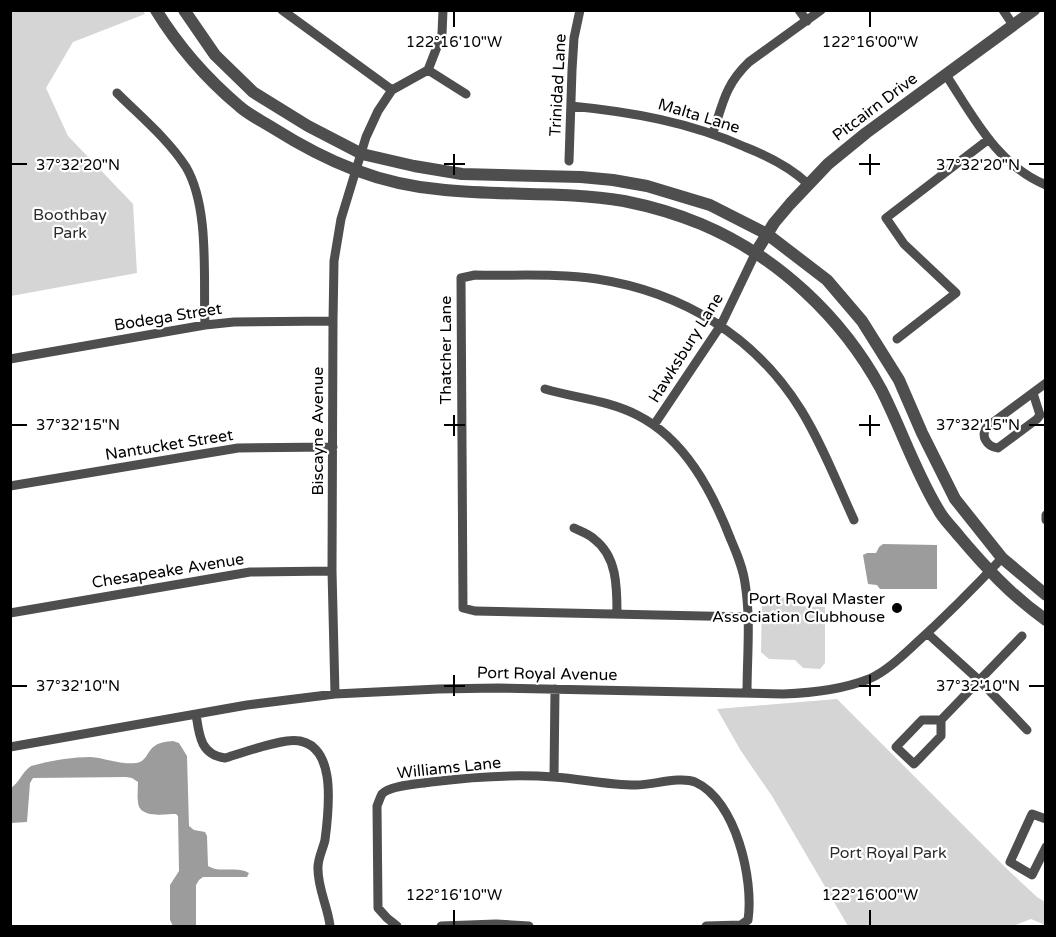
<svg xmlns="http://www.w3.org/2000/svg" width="1056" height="937" font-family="'Varela Round',sans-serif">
  <rect width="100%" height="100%" fill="#fff"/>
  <path fill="#d5d5d5" d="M11,11h132l2,3 -72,28 -27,46 22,48 65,68 4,69 -126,23z
    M771,597l20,1 5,8 29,1v56l-5,6 -17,-1 -8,-8 -26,-1 -8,-7 1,-48z
    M837,699l172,172 28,26 8,5v23l-14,-6 -18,7h-165l-76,-130 -31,-45 -24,-42z"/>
  <path fill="#9c9c9c" d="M883,544l54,1v44h-57l-3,-4 -9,-1 -5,-29 4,-2h9l3,-6z
    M173,741l6,2 8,13 2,70 5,4 11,2 2,4 1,30c12,8 29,-1 41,7l-2,4h-44l-4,3 -3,5v41h-23l-3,-6v-35l9,-14 -1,-55 -2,-2c-11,0 -37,5 -38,-12 -1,-6 0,-13 0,-20l-6,-4 -6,-1 -93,1 -3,5 -3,39 -16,1v-35c8,-5 11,-16 20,-22 18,-5 40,-9 59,-9 16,1 30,8 46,6 16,-2 7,-21 37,-22z"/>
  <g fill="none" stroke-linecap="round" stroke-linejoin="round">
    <path stroke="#4e4e4e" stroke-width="9" d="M282,10l110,80
      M799,10l8,11
      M1003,10l10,15
      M428,70l38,24
      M946,75c27,41 51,90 100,110
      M117,93c23,23 51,46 69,74 24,41 17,111 19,158
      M571,106c61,6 118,16 174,41 23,9 45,20 63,37
      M713,133c10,-30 12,-48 36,-71l72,-52
      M569,161l3,-91 2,-32 6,-28
      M897,339l59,-46 -52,-49 -18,-26 103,-79
      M10,359l195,-34 29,-3 99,-1
      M545,389c30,9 63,11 92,26 48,24 75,76 94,125 6,14 12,28 14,43 6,37 2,73 2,110
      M1033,393l7,22 -3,4 -39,29c-11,-1 -19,-13 -10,-22l58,-43
      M654,425l67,-100 35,-73
      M10,486l228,-38 95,-1
      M1046,515v5
      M574,528c6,3 15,6 20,11 23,17 23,48 23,74
      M10,613l240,-41 82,-1
      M749,617l-274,-6 -12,-3 -2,-330 14,-3c40,1 82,-2 122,4 85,13 158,57 204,131 21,34 36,73 53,110
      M927,633l53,48 47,49
      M335,694l-3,-123 1,-250 1,-60 7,-42 25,-82 12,-26 14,-21 36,-20 14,-36 1,-24
      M196,714c3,20 4,41 29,44 20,-6 41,-14 62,-17 52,-7 42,68 38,99 -2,9 -7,18 -7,27 -1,20 10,40 12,59
      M941,720v16l-27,28 -18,-17 26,-27h19l81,-84
      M10,747l237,-42 88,-11 103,-5 60,-1 285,6c29,-1 58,-4 86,-15 16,-7 31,-21 44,-33 31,-28 60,-57 89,-88
      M554,777l1,-88
      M1046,819l-14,-5 -22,48 22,13 14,-28
      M397,926l-10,-8 -9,-10 -1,-102c2,-4 3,-9 5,-12 8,-9 37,-10 49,-12 40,-5 83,-8 123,-5 28,2 54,8 82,8 17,0 44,-9 59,-3 41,18 59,98 53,138
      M441,926l55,-2 33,2
      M706,926l35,-1 7,-5"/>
    <path stroke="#4e4e4e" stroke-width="12" d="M156,10c22,36 51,69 83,96 10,9 23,15 34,22 54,34 107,57 172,62 59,6 120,1 179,11 25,5 53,13 77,23 76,32 141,93 180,165 20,39 34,82 57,120 5,10 14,18 21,27 27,32 53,60 87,84
      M184,10l31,45 38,37 55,34 54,28 52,12 48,8 119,3 32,3 34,6 63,19 57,29 60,46 35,41 37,59 23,53 33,66 47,59 44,37
      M756,252l18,-29 16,-19 38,-40 38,-31 168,-123"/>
  </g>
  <path fill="none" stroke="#000" stroke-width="2" d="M454,12v15M870,12v15M454,154v21M870,154v21M12,164h15M444,164h21M859,164h21M1029,164h15M454,415v21M870,415v21M12,425h15M444,425h21M859,425h21M1029,425h15M454,675v21M870,675v21M12,686h15M444,686h21M859,686h21M1029,686h15M454,910v15M870,910v15"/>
  <circle fill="#000" stroke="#fff" stroke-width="2" cx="897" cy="608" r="6"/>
  <g text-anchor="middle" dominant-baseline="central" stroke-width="4.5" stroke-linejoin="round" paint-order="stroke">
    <g font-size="16" fill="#000" stroke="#fff">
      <text transform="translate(558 85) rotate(-87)">Trinidad Lane</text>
      <text transform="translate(875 107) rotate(-37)">Pitcairn Drive</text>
      <text transform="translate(699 116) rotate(17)">Malta Lane</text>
      <text transform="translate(168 317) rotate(-9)">Bodega Street</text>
      <text transform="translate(686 348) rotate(-58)">Hawksbury Lane</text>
      <text transform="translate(446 350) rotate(-90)">Thatcher Lane</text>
      <text transform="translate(318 431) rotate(-90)">Biscayne Avenue</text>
      <text transform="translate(169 445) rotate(-9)">Nantucket Street</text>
      <text transform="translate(168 571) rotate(-9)">Chesapeake Avenue</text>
      <text transform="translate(547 674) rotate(1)">Port Royal Avenue</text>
      <text transform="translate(449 768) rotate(-6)">Williams Lane</text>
    </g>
    <g font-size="16" fill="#2c2c2c" stroke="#fff">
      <text x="70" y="215">Boothbay<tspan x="70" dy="18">Park</tspan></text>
      <text x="888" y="853">Port Royal Park</text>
    </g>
    <g font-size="16" fill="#000" stroke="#fff" text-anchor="end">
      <text x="885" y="599">Port Royal Master<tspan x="885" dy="18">Association Clubhouse</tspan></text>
    </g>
  </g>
  <g font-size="15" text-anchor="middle" fill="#000" stroke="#fff" stroke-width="4.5" stroke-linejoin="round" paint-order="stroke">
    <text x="454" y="47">122°16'10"W</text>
    <text x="870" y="47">122°16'00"W</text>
    <text x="78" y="170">37°32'20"N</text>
    <text x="978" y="170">37°32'20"N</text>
    <text x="78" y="430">37°32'15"N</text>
    <text x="978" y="430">37°32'15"N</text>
    <text x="78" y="691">37°32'10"N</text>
    <text x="978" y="691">37°32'10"N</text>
    <text x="454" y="900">122°16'10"W</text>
    <text x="870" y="900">122°16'00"W</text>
  </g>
  <rect width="1056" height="937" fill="none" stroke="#000000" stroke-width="24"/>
</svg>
